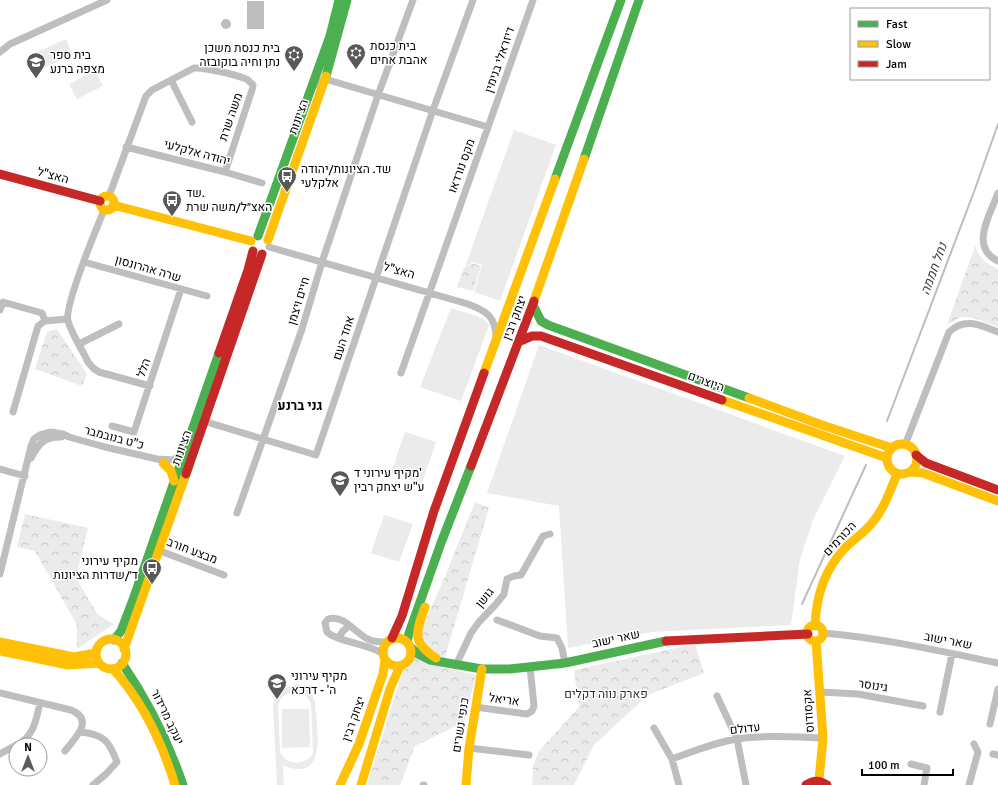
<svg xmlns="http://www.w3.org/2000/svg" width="998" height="785" font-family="Signika,Heebo,sans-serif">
  <defs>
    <pattern id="park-crowns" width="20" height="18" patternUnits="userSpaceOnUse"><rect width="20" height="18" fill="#ebebeb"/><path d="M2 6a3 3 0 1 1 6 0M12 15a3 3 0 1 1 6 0" fill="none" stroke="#c8c8c8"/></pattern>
  </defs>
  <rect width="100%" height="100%" fill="#fff"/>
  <path fill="#ebebeb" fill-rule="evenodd" d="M66,39l7,16 -29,13 -7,-16z
    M95,71l8,15 -26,13 -8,-15z
    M514,130l42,15 -56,156 -26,-9 8,-27 -10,-3 -7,5z
    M451,308l31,10 7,7 -28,76 -41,-14z
    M539,345l306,111 -32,64 -13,39 -9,66 -139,7 -84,16 -9,-142 -72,-13z
    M405,432l31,10 -14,41 -31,-10z
    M384,515l29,9 -14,38 -28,-9z
    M297,684c11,3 15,9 18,19 1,18 11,65 -15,66 -6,0 -12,-1 -17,-4l1,20h-7l-4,-81c4,-12 12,-17 24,-20zM295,691c8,0 13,6 16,13l2,50c-9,12 -26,12 -33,-2l-2,-47 4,-8z
    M282,709h27l1,38 -28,1z"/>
  <path fill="url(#park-crowns)" d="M975,246c6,13 10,18 23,23v58l-24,-9 -13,-1 -14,8z
    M472,263l9,3 -8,25 -16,-4 7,-19z
    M57,329l30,45 -5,12 -47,-17 12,-37z
    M475,502l14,6 -47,159 34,8 -12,47 -49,24 -15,39h-33l35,-111 41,-93z
    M25,514l63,14 -11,46v6l21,35 16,9 -37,25v-24l-42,-74 -18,-4z
    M695,644l9,29 -56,22 -54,50 -20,40h-42l1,-19 6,-15 40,-44 -5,-37z"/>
  <path fill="#bdbdbd" d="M247,1h17v28h-17z
    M221 24a5 5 0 1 1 10 0a5 5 0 1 1-10 0Z"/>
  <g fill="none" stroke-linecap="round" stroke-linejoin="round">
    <path stroke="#bdbdbd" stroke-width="2" d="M887,421l88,-232 23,-65
      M802,604l64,-139"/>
    <path stroke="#bebebe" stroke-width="7" d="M0,52l10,-8 97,-44
      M171,80l21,42
      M312,88l7,-7 6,-2 163,48
      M126,147l99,25 37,11
      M998,193c-8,22 -29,54 0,68
      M109,196l37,-100 6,-6 42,-22c9,-1 45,7 54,12 1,1 3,3 5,5l-1,5 -27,82
      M104,210c-7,17 -40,97 -36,111 4,14 14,28 20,41l5,6 6,4 51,14
      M269,247l199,57c18,7 28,12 28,34
      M84,262l123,34
      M0,310l3,-8 39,11 3,8
      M79,344l40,-20
      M401,373l132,-373
      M13,412l25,-86 7,-5 22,-2
      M200,420l116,35 117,-345 40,-110
      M112,426l22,6 47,-143
      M905,445l44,-113c16,-15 31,-7 49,0
      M31,458c8,-15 13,-21 30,-21
      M0,469l25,7
      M237,513l65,-184 20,-67 56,-167 35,-95
      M155,549l69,26
      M0,574l31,-128 3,-7 6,-4 11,-3 12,2 6,3 36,10 52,12 16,1 11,-8
      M497,620l43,16 17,2 5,10 3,15
      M823,633c59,5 117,18 175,30
      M339,637l4,-6 6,-5
      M382,653c-15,-9 -46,-12 -55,-21l-2,-9 3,-4c17,-5 28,16 42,21 5,2 11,2 16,2
      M456,665l15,-32 8,-11 18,-19 7,-9 3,-15 7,-3 7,-1 22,-39 7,-2
      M820,692l38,2 65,12
      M0,693l71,17c24,10 4,28 -6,41
      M717,696l20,43 9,46
      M475,707l52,7 5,-3 2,-5 -4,-39
      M940,712l12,-58
      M990,724l8,-35
      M654,728l18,31 7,26
      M80,732c24,2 29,9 37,30l-11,12 -13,11
      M17,745c17,-9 19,-25 23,-42
      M469,748l60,7
      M0,754l16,-9
      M993,754l5,1
      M672,759c21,-8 42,-16 64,-20 28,-4 58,-2 87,-1
      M911,764l16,4 -3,17
      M423,785h1
      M969,785l9,-33 -4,-8"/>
    <path stroke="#4caf50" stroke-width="9" d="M326,76l21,-76
      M584,159l55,-159
      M555,179l66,-179
      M258,236l72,-200 9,-36
      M533,305l8,16 7,4 201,73
      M114,640l7,-9 13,-34 85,-244
      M407,642l2,-9 32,-90 30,-77
      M410,647l8,7 12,6 52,9h28l55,-6 101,-22
      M122,663c26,38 46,78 61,122"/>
    <path stroke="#ffc107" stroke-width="9" d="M100 203a7 7 0 1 1 14 0a7 7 0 1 1-14 0Z
      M113,205l138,36
      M268,240l58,-164
      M534,301l50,-142
      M484,373l71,-194
      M749,398l73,27 70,23
      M722,400l165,58
      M887 459a15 15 0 1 1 30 0a15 15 0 1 1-30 0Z
      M163,463l8,8 3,10
      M910,472l13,1 75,28
      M425,607c-9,25 -14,35 11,51
      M807 633a8 8 0 1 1 16 0a8 8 0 1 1-16 0Z
      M815,626c1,-30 9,-56 30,-78 9,-9 19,-15 27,-25 12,-14 18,-32 25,-49
      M383 652a14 14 0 1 1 28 0a14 14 0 1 1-28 0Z
      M96 654a15 15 0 1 1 30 0a15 15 0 1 1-30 0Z
      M816,641l7,97 -4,42
      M0,642l74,15 22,-4
      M124,649l62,-175
      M0,651l68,14 31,-2
      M113,669c30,33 49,73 62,116
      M340,785l19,-41 24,-70 2,-14
      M361,785l29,-96 10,-23
      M466,785l3,-37 13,-79"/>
    <path stroke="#c62828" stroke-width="9" d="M0,174l100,27
      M518,342l14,-6h9l181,64
      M219,353l29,-83 5,-19
      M916,455l10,8 72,27
      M471,466l63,-165
      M186,474l76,-220
      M392,638l10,-22 32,-105 50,-138
      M666,641l142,-7
      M806,785c7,-5 14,-5 21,0"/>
  </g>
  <defs>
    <symbol id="synagogue-pin" viewBox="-11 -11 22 30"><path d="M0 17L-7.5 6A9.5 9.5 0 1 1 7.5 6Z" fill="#595959" stroke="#fff"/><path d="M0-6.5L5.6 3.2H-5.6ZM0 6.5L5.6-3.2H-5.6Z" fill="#fff"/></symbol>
    <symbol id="school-pin" viewBox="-11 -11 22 30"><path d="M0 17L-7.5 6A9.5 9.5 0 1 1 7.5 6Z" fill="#595959" stroke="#fff"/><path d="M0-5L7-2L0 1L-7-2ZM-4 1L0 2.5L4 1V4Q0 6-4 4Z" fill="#fff"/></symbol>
    <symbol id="bus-pin" viewBox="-11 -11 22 30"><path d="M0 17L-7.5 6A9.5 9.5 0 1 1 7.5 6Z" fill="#595959" stroke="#fff"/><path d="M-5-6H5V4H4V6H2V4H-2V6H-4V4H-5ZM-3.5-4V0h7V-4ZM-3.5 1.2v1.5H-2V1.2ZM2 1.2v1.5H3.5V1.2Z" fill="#fff"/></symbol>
  </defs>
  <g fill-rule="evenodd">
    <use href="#synagogue-pin" x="345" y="42" width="22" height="30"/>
    <use href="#synagogue-pin" x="283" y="44" width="22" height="30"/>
    <use href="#school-pin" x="25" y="51" width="22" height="30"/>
    <use href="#bus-pin" x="276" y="165" width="22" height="30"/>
    <use href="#bus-pin" x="161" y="189" width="22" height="30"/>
    <use href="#school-pin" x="329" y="469" width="22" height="30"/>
    <use href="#bus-pin" x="141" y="557" width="22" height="30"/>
    <use href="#school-pin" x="266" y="672" width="22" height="30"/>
  </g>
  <g text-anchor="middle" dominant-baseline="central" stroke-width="3" stroke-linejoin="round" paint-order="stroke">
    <g font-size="12" fill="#000" stroke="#fff" text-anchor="start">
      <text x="370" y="46">בית כנסת<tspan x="370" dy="14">אהבת אחים</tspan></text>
      <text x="280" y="48" text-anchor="end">בית כנסת משכן<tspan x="280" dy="14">נתן וחיה בוקובזה</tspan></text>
      <text x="50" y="55">בית ספר<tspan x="50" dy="14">מצפה ברנע</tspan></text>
      <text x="301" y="169">שד. הציונות/יהודה<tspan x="301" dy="14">אלקלעי</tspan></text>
      <text x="186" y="193">שד.<tspan x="186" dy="14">האצ״ל/משה שרת</tspan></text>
      <text x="354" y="473">מקיף עירוני ד'<tspan x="354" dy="14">ע"ש יצחק רבין</tspan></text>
      <text x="138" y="561" text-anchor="end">מקיף עירוני<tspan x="138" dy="14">ד׳/שדרות הציונות</tspan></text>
      <text x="291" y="676">מקיף עירוני<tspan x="291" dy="14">ה' - דרכא</tspan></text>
    </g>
    <g font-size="12" fill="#000" stroke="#fff">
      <text transform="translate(500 60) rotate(-71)">דיזראלי בנימין</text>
      <text transform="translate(231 117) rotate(-71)">משה שרת</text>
      <text transform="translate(299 117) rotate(-70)">הציונות</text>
      <text transform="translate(197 153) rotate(15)">יהודה אלקלעי</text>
      <text transform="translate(462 166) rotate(-70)">מקס נורדאו</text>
      <text transform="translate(53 176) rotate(15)">האצ"ל</text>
      <text transform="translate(148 269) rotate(16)">שרה אהרונסון</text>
      <text transform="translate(399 271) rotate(16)">האצ"ל</text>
      <text transform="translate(299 301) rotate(-73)">חיים ויצמן</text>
      <text transform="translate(515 318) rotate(-69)">יצחק רבין</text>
      <text transform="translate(344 338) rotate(-72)">אחד העם</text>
      <text transform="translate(144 368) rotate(-71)">הלל</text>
      <text transform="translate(706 382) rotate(20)">היוצרים</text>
      <text transform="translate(114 438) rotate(15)">כ"ט בנובמבר</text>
      <text transform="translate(182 448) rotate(-70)">הציונות</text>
      <text transform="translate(840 539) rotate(-47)">הכורמים</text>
      <text transform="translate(192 551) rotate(21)">מבצע חורב</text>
      <text transform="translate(485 598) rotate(-51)">גושן</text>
      <text transform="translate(616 639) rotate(-12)">שאר ישוב</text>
      <text transform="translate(948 641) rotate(11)">שאר ישוב</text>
      <text transform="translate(873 686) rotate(9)">גינוסר</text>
      <text transform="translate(504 700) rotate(8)">אריאל</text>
      <text transform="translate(809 711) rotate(-94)">אקסודוס</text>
      <text transform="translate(167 717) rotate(64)">יעקב מרידור</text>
      <text transform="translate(354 719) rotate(-70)">יצחק רבין</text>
      <text transform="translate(461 725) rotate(-81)">כנפי נשרים</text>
      <text transform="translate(745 729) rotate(-6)">עדולם</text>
    </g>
    <g font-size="12" fill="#313131" stroke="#fff">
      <text x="606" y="694">פארק נווה דקלים</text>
    </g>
    <g font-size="13" font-style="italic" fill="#424242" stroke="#fff">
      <text transform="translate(934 269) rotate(-70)">נחל חממה</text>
    </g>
    <g font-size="13" font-weight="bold" fill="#000" stroke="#fff">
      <text x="300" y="406">גני ברנע</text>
    </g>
  </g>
  <rect x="850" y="8" width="140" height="72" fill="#ffffff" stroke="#999999"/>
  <rect x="858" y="21" width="20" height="6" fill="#4caf50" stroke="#999999"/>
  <text x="886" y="28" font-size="12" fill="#000000">Fast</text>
  <rect x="858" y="41" width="20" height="6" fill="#ffc107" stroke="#999999"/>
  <text x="886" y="48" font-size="12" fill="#000000">Slow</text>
  <rect x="858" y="61" width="20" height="6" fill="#c62828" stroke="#999999"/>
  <text x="886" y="68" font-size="12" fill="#000000">Jam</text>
  <g transform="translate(28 757)"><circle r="19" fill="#ffffff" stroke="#999999"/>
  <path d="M0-3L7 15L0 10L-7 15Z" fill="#595959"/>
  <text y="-6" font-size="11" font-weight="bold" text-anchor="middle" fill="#000000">N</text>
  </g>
  <path d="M862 769v6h91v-6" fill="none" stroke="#000000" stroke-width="2"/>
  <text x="868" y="769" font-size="12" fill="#000000" stroke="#ffffff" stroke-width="3" paint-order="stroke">100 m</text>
</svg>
